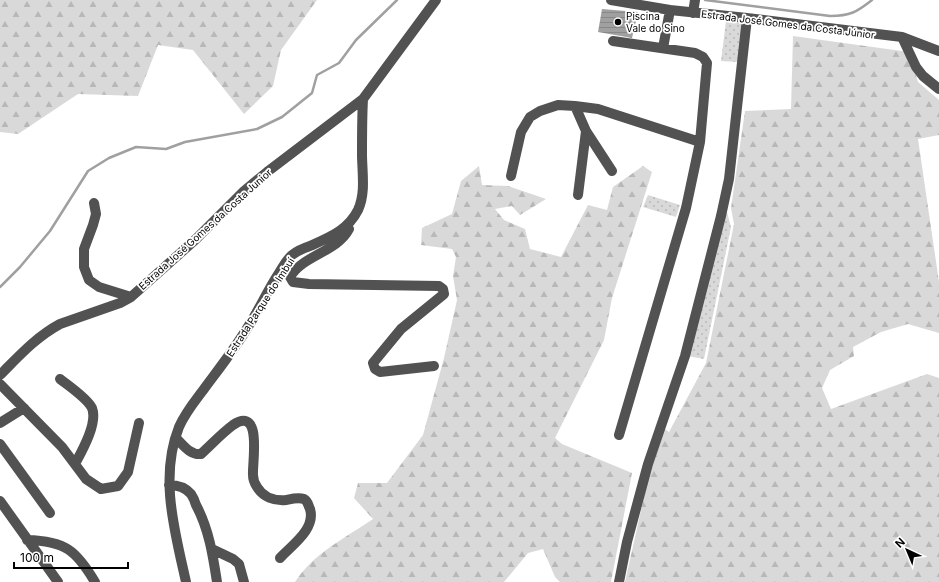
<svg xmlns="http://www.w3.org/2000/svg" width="939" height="582" font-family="Inter,sans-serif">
  <defs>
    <pattern id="forest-firs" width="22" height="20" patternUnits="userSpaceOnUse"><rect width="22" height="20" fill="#d9d9d9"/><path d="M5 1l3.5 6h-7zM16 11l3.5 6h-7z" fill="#b8b8b8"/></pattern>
    <pattern id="park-dots" width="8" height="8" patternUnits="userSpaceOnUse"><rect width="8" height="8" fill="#d9d9d9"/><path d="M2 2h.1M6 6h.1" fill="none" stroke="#b8b8b8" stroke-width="1.8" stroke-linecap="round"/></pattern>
    <pattern id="water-rules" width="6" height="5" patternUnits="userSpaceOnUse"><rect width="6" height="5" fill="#a0a0a0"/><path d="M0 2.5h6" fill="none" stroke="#888"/></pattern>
  </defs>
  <rect width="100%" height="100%" fill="#fff"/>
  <path fill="url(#forest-firs)" d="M0,0h317l-36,50 -8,36 -29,28 -51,-64 -35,-5 -20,51 -60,-2 -60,40 -18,-2z
    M793,36l116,16 9,30 21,18v35l-21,4 21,143v51l-31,-9 -27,8 -28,15 1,9 -24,14 -8,18 9,21 96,-35 12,4v204h-314l23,-103 14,-52 7,5 37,-69 28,-139 -3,-16 14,-97 46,-2z
    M479,166l3,19 26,1 38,13 -26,16 -8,-9 -17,3 9,11 21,9 5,20 31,8 27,-52 19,5 6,-23 30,-21 9,6 -40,126 -8,42 -49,98 7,6 70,29 -21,109h-51l-5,-5 -12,-28 -15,4 -24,29h-209c19,-29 50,-44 78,-63l-19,-21 4,-15h29l36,-48 21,-77 13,-58 -4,-24 3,-19 -4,-8 -31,-4 1,-17 30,-14 9,-33z"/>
  <path fill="url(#park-dots)" d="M726,21l18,1 -6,40 -17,-1z
    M648,195l32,10 -4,12 -33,-10z
    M727,212l4,15 -27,132 -16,-3z"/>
  <path fill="url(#water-rules)" d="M602,9l36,3 -6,26 -34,-6z"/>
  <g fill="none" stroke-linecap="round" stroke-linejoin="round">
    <path stroke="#a0a0a0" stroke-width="2.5" d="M705,0l125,16c20,0 27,-4 42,-16
      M0,287l20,-20 30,-36 38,-60 21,-13 27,-11 30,2 19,-7 72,-13 25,-12 30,-24 5,-18 22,-12 17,-23 41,-40"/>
    <path stroke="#525252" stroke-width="10" d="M611,0l59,10 77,8 155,19 37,14
      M693,13l2,-13
      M902,37l14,30 7,9 16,13
      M613,41l82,12 8,4 4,6 -7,79 -14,66 -67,227
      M663,48l7,-38
      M575,106l11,25 -8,64
      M586,131l26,40
      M511,176l10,-44 9,-15 10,-6 18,-6 17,1 23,3 102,33
      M94,203l2,11 -3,11 -9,24v18l5,13 10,7 32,10
      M349,229c-12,23 -46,26 -59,48l3,5 16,2 130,2 4,3 1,5 -43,35 -28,34 2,6 5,3 54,-6
      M0,375c19,-19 36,-38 60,-51l60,-21 11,-6 64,-57 49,-49 23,-19 96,-73 73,-99
      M60,379c9,7 27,19 32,29 6,15 -10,43 -17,56
      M0,384l62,63 24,32 15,10 17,-3 10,-14 11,-49
      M0,423l24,-15
      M176,438c7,7 14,17 25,16 11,-10 21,-21 32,-29 30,-20 19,38 20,50 0,4 2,9 4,12 6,10 17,14 29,13 5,-1 12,-3 18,-1 4,2 4,6 6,10 6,20 -18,36 -30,49
      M0,444l50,69
      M169,485c8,0 16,2 22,9 2,3 4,7 5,11 13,24 17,51 21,77
      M0,501l58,81
      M27,540c38,1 49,10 68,42
      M212,549l21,10 6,5 5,18
      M186,582c-11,-50 -27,-105 -7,-155 6,-14 16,-26 25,-38 14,-19 29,-38 42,-59 12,-18 21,-39 33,-57 4,-6 7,-13 13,-18 5,-4 12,-7 18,-9 20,-9 38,-16 48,-36 8,-17 4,-38 4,-56 0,-19 0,-37 1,-55
      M619,582l8,-40 21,-78 37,-108 36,-140 8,-37 18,-161"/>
  </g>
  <circle fill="#000" stroke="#fff" stroke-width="1.5" cx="618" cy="22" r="4"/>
  <g text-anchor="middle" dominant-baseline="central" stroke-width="3.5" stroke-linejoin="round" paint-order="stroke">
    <g font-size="10" fill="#000" stroke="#fff" text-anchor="start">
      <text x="626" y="16">Piscina<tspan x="626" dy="12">Vale do Sino</tspan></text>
    </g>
    <g font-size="10" fill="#000" stroke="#fff">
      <text transform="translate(788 24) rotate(7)">Estrada José Gomes da Costa Júnior</text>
      <text transform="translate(205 229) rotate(-42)">Estrada José Gomes da Costa Junior</text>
      <text transform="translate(260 307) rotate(-57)">Estrada Parque do Imbuí</text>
    </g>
  </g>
  <g transform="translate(907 550) rotate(316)" stroke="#ffffff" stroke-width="3" paint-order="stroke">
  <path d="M0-3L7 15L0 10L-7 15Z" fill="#000000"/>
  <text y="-6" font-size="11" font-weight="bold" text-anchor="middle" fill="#000000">N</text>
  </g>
  <path d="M14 562v6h114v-6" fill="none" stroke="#000000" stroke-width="2"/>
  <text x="20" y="562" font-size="12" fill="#000000" stroke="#ffffff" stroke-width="3" paint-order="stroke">100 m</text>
</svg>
